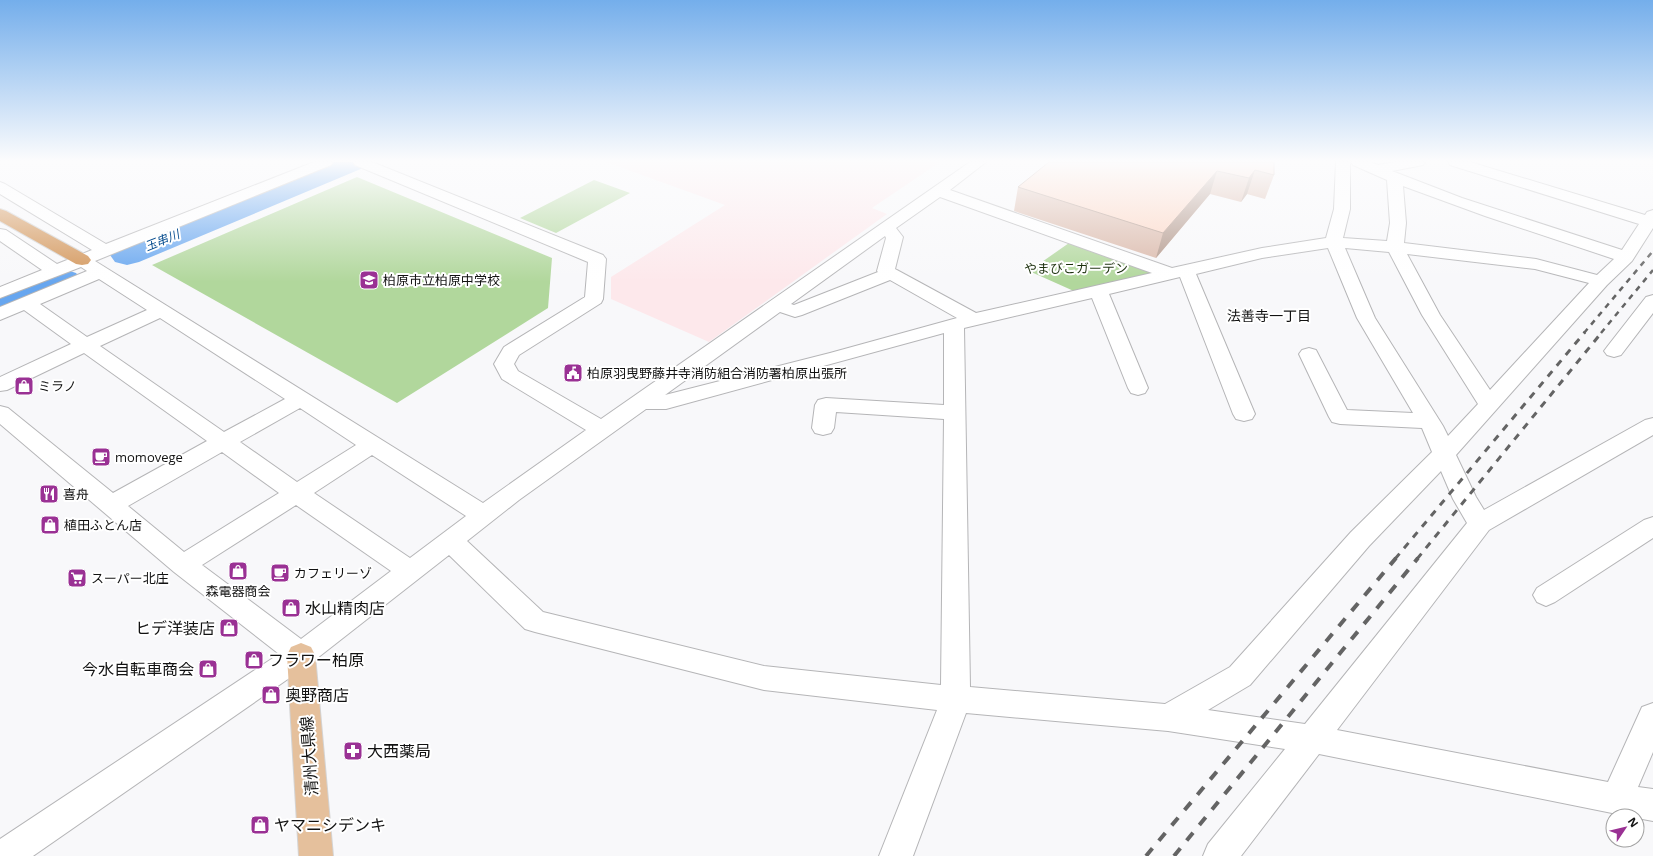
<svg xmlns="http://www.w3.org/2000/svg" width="1653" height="856" font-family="'Open Sans','Noto Sans JP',sans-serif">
  <rect width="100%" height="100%" fill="#f8f8fa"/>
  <path fill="#fde8eb" d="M606,162h334l-68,46 15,6 -178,128 -98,-43v-22l114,-72z"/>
  <path fill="#b1d79c" d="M357,177l195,81 -4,50 -151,95 -245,-138z
    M594,180l36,13 -74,40 -36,-15z
    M1069,243l88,31 -81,18 -47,-21z"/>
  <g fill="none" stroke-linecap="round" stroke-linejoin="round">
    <path fill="#67a6ef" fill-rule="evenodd" d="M328,162h39l-4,6 -224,94 -12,3 -12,-3 -5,-7 5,-7z
      M64,269l12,4 6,7 -6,7 -63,28 -13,3v-24l52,-21z"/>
    <defs>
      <path id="minor" d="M314,162h19l-2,3 -236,96 388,242 103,-73 -84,-51 -8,-15 10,-17 81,-50 3,-35 -233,-97 -2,-3h19l231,93 3,4 -3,40 -2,4 -82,52 -5,9 4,7 83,48 369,-257h16l-36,28 222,78 90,-20 64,-10 8,-29 2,-47h14v47l-7,29 44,3 3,-18 -3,-43 -34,-15 -2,-3h19l8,3 17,-3h30l-2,3 -31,6 70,27 160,52 17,-26 -189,-59 -2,-3h22l175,53 2,-3 6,-2v18l-21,33 -25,24 -151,170 20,42 8,13 161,-90 8,-2v17l-164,95 -152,200 271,52 34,-75 11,-4v49l-15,35 15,2v32l-16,-3v-2l-20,-2 -298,-60 -78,102h-38l5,-12 77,-95 -117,-18 -202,-18 -53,143h-34l58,-146 -173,-20 -229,-58 -10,-3 -76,-74 -138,108 -278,193h-33v-17l279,-185 -105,-82 -174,-148v-18l8,2 105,85 94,-52 -123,-88 -77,37 -7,1v-14l71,-33 -47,-34 -24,10v-13l87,-36 -6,-4 -81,31v-11l42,-17 -42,-29v-12l6,1 51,34 35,-14 -92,-56v-12l5,2 101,60zM1403,186l82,30 129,43 -17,16 -61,-16 -132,-16 2,-20zM940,197l212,76 -176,40 -81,-44 8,-32 -7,-9zM885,236l1,2 -9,33 1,1 -84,33 -3,-1zM1328,248l29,70 56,95 -66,-3 -31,-60 -7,-2 -7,2 -3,4 30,63 3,5 8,2 82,4 10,24 -81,80 -121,135 -65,37 -195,-17 -6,-359 128,-30 36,90 3,5 7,2 7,-2 3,-5 -39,-94 71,-17 53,137 3,5 8,2 8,-2 3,-5 -59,-140 66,-16zM1345,248l44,4 33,63 56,89 -30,32 -5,-10 -68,-108zM1407,254l128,15 54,14 -99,107 -50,-75zM99,279l48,31 -60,27 -47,-33zM890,280l67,38 -127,35 -165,42 115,-83 15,5 7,-2zM160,318l125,81 -61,33 -124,-86zM944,333v72l-118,-7 -8,2 -3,5 -3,23 3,5 8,2 8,-2 3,-5 2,-16 108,7 -3,266 -177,-19 -221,-54 -76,-71 52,-41 127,-91h20zM300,408l56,37 -59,37 -57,-40zM222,452l57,41 -95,59 -56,-46zM372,455l94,61 -56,42 -96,-65zM1441,471l12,28 14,24 -162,201 -97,-14 42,-25 119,-139zM296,505l95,66 -90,68 -99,-74z
        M1653,295v18l-32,42 -7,2 -7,-2 -3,-4 3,-4 39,-50z
        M1653,517v21l-98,64 -9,4 -9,-4 -4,-7 4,-7 107,-68z"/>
      <path id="major" d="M301,643l10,4 4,8 18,201h-34l-12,-201 4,-8z"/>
      <path id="highway" d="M0,209l6,2 82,45 3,4 -3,4 -6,1 -6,-1 -76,-43z"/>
    </defs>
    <use href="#minor" stroke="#b5b5b7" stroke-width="2"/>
    <use href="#major" stroke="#d4d4d4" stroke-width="2"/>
    <use href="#highway" stroke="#d4d4d4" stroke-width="2"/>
    <use href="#minor" fill="#fff" fill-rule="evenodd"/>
    <use href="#major" fill="#e5c09c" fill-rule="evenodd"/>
    <use href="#highway" fill="#d3965a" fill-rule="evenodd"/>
    <path stroke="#646464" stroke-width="2.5" stroke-dasharray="5.5 5.5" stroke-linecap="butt" d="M1584,333l69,-82
      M1601,333l52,-63"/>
    <path stroke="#646464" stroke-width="3" stroke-dasharray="7 7" stroke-linecap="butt" d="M1395,559l190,-227
      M1417,559l185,-227"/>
    <path stroke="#646464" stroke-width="4" stroke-dasharray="10 10" stroke-linecap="butt" d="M1146,856l250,-298
      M1174,856l244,-298"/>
  </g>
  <path fill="#dab8a9" d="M1274,162v13l-9,24 -18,-5 -6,8 -31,-8 -54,64 -142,-47 4,-24z"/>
  <path fill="#b19689" d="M1255,170l-8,24 -6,8 8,-24z
    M1217,171l-7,23 -54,64 7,-25z"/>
  <path fill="#fdd6c4" stroke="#b19689" d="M1049,162h225v13l-19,-5 -6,8 -32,-7 -54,62 -145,-46z"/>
  <linearGradient id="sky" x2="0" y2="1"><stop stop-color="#74aeeb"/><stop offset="0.57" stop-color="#fcfcfd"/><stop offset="1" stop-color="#fcfcfd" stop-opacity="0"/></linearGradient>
  <rect width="1653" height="282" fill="url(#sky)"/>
  <defs>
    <symbol id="school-square" viewBox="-11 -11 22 22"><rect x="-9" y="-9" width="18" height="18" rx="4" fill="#9a3194" stroke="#fff"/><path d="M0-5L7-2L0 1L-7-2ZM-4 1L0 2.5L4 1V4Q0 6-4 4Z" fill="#fff"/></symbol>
    <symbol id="civic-square" viewBox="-11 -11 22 22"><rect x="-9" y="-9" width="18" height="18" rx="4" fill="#9a3194" stroke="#fff"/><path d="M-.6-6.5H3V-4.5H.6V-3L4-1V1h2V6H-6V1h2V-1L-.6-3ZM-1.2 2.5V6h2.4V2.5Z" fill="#fff"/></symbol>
    <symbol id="shop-square" viewBox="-11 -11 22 22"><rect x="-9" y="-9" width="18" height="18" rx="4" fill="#9a3194" stroke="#fff"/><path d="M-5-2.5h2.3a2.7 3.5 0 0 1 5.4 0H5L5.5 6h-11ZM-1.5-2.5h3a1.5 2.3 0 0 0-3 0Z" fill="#fff"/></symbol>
    <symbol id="cafe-square" viewBox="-11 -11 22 22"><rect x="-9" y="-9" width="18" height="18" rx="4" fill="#9a3194" stroke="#fff"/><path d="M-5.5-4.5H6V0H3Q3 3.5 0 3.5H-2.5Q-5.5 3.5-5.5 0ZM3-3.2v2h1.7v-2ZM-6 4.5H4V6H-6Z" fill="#fff"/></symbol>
    <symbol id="restaurant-square" viewBox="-11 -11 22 22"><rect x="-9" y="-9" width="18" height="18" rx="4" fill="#9a3194" stroke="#fff"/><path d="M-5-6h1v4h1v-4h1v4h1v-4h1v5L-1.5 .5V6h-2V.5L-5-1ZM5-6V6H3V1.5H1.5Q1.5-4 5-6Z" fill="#fff"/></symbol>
    <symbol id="supermarket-square" viewBox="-11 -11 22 22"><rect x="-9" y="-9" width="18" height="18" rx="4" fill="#9a3194" stroke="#fff"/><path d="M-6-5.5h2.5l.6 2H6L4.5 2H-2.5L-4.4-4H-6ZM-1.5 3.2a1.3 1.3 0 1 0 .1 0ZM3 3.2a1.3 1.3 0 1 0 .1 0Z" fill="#fff"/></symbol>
    <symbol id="pharmacy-square" viewBox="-11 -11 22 22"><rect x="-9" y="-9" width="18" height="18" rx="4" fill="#9a3194" stroke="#fff"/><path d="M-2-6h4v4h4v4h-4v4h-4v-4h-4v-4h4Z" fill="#fff"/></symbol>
  </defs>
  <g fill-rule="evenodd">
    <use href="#school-square" x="358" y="269" width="22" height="22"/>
    <use href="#civic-square" x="562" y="362" width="22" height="22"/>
    <use href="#shop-square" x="13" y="375" width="22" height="22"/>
    <use href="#cafe-square" x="90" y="446" width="22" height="22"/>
    <use href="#restaurant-square" x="38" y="483" width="22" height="22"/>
    <use href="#shop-square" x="39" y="514" width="22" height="22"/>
    <use href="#shop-square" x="227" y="560" width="22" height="22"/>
    <use href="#cafe-square" x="269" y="562" width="22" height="22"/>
    <use href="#supermarket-square" x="66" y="567" width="22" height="22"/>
    <use href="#shop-square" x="280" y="597" width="22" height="22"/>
    <use href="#shop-square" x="218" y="617" width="22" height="22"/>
    <use href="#shop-square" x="243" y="649" width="22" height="22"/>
    <use href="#shop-square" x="197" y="658" width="22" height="22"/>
    <use href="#shop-square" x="260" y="684" width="22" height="22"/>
    <use href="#pharmacy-square" x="342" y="740" width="22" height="22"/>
    <use href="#shop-square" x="249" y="814" width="22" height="22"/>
  </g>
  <g text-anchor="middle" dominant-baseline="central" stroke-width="4" stroke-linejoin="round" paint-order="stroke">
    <g font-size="12" font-style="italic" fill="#0a4f90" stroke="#fff">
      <text transform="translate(162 240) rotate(-22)">玉串川</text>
    </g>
    <g font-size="13" fill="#1d310f" stroke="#fff">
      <text x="1076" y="268">やまびこガーデン</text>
    </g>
    <g font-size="13" fill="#121212" stroke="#fff" text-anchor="start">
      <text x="383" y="280">柏原市立柏原中学校</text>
      <text x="587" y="373">柏原羽曳野藤井寺消防組合消防署柏原出張所</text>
      <text x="38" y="386">ミラノ</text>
      <text x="115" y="457">momovege</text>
      <text x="63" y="494">喜舟</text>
      <text x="64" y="525">植田ふとん店</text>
      <text x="294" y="573">カフェリーゾ</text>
      <text x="91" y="578">スーパー北庄</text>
      <text x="238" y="591" text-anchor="middle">森電器商会</text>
    </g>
    <g font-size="14" fill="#121212" stroke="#fff">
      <text x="1269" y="315">法善寺一丁目</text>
    </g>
    <g font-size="16" fill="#121212" stroke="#fff" text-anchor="start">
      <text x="305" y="608">水山精肉店</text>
      <text x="215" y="628" text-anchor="end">ヒデ洋装店</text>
      <text x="268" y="660">フラワー柏原</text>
      <text x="194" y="669" text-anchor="end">今水自転車商会</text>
      <text x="285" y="695">奥野商店</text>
      <text x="367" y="751">大西薬局</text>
      <text x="274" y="825">ヤマニシデンキ</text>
    </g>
    <g font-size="16" fill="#121212" stroke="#fff">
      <text transform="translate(309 756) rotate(-94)">清州大県線</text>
    </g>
  </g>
  <g transform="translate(1625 828) rotate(55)"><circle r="19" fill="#ffffff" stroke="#a0a0a0"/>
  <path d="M0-3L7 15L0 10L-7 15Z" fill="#9a3194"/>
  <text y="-6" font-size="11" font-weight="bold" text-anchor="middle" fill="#121212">N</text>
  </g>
</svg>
